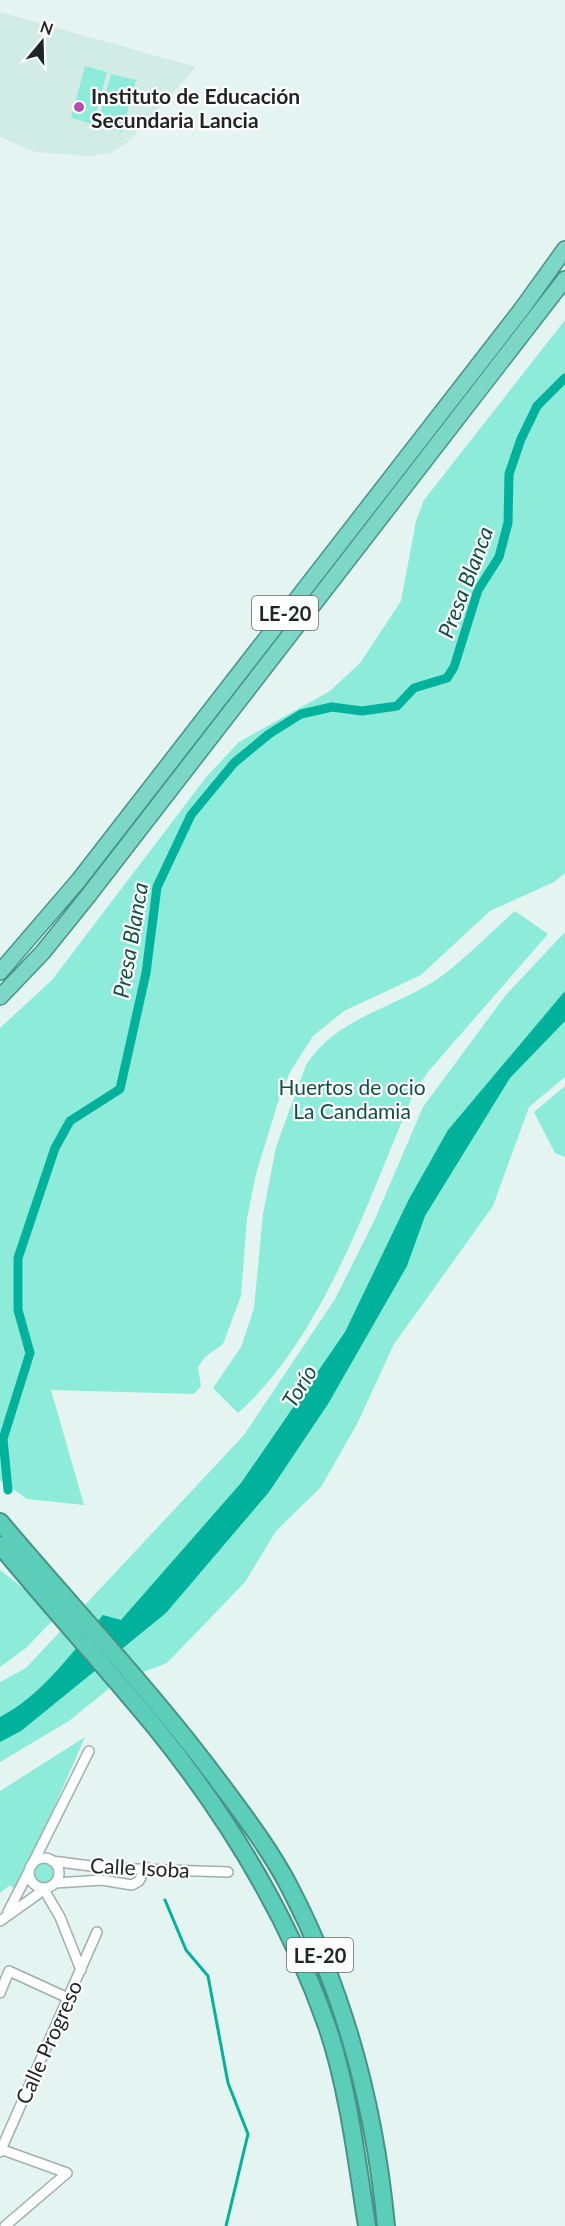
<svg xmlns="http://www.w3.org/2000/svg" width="565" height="2226" font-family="Lato,sans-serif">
  <rect width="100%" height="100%" fill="#e4f5f1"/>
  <path fill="#d1ebe5" d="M0,12l196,55 -68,75 -17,11 -22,3 -54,-4 -35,-15z"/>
  <path fill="#8cecd9" d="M85,66l22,6 -14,52 -22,-6z
    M111,74l25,6 -14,52 -25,-7z
    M565,320v553l-11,9 -64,29 -69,64 -77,36 -31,25 -23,36 -11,27 -23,75 -9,44 -6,78 -18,48 -18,13 -7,10 3,19 -7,8 -143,-4 33,115 -57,-6 -27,-19v-452l52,-48 155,-204 32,-34 91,-51 30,-28 41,-62 15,-80 8,-21z
    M515,911l33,23 -121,139 -15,24c-44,104 -89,240 -174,316l-25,-25 28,-41 13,-39 9,-94 13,-67 30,-82c31,-49 92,-57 137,-90 25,-19 48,-43 72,-64z
    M565,932v145l-36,30 -36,99 -99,138 -37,80 -36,63 -45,44 -31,51 -78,81 -50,19 -48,39 -69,41v-80l26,-14 218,-233 91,-136 40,-80 48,-112 82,-111z
    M565,1086v71l-10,-4 -21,-41z
    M0,1570l33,26 20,24 -27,28 -26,19z
    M85,1737l-68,155 -7,-7 -10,8v-102z
    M33 1873a11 11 0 1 1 22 0a11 11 0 1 1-22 0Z"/>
  <path fill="#00b29c" d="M565,991v30l-55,57 -85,138 -18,50 -79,138 -59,88 -103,121 -145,118 -21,11v-25c43,-22 73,-66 103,-102l18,5 120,-137 104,-151 64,-133 39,-69z"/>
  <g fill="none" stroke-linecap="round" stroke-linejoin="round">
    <path stroke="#00b29c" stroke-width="3" d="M165,1900l21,50 22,26 20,107 20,51 -22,92"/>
    <path stroke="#00b29c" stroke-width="9" d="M8,1490l-5,-51 27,-86 -12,-43v-52l37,-110 15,-27 50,-32 26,-116 11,-86 34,-72 43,-52 35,-29 32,-20 31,-7 30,4 35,-5 17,-18 33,-10 7,-11 24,-77 21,-33 9,-34 1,-49 12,-35 16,-33 28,-28"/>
    <defs>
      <path id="minor" d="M29 1873a15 15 0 1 1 30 0a15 15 0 1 1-30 0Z
        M52,1861l54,7 122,4
        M32,1865l57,-114
        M55,1883l47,-3 30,5 7,-4 7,-14
        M43,1888l17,29 21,53
        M8,1912l21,-41
        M0,1921l38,-27 4,-6
        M0,1993l9,-22 59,27
        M0,2149l67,24 -62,53
        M0,2152l97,-220"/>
      <path id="trunk" d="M0,972l79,-92 442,-570 44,-61
        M0,997l43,-45 45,-56 477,-617"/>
      <path id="motorway" d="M0,1522c75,89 156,174 225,268 23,31 47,63 65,98 54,104 85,221 96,338
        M0,1545c51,62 105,121 156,183 72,89 133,190 171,298 21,61 30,136 40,200"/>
    </defs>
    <use href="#minor" stroke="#9fafab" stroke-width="12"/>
    <use href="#trunk" stroke="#479385" stroke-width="18"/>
    <use href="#motorway" stroke="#479385" stroke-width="20"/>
    <use href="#minor" stroke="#fff" stroke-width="9"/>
    <use href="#trunk" stroke="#7cd7c7" stroke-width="15"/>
    <use href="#motorway" stroke="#5ccdb9" stroke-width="16"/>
  </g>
  <circle fill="#b64eb1" stroke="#fff" stroke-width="2" cx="79" cy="107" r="6"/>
  <g text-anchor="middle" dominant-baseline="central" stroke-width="4.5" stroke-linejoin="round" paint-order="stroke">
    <g fill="#fff" stroke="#636766" stroke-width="1.5">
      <rect x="252" y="596" width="66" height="34" rx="4.5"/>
      <rect x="287" y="1938" width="66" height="34" rx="4.5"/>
    </g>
    <g font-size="20" font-weight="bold" fill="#202625">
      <text x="285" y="613">LE-20</text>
      <text x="320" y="1955">LE-20</text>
    </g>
    <g font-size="21" font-weight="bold" fill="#202625" stroke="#fff" text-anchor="start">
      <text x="91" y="95">Instituto de Educación<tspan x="91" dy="24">Secundaria Lancia</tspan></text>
    </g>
    <g font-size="21" fill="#124e44" stroke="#fff">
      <text x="352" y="1086">Huertos de ocio<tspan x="352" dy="24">La Candamia</tspan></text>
    </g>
    <g font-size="21" fill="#202625" stroke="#fff">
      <text transform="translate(140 1867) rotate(3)">Calle Isoba</text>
      <text transform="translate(48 2042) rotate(-66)">Calle Progreso</text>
    </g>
    <g font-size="22" font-style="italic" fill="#134e45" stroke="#fff">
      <text transform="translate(465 582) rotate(-69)">Presa Blanca</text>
      <text transform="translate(130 940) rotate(-80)">Presa Blanca</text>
      <text transform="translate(299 1386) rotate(-58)">Torío</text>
    </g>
  </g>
  <g transform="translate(42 42) rotate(19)" stroke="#ffffff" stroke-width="4.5" paint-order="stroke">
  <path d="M0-4.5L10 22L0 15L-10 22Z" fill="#202625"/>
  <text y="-9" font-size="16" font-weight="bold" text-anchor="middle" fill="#202625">N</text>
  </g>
</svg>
